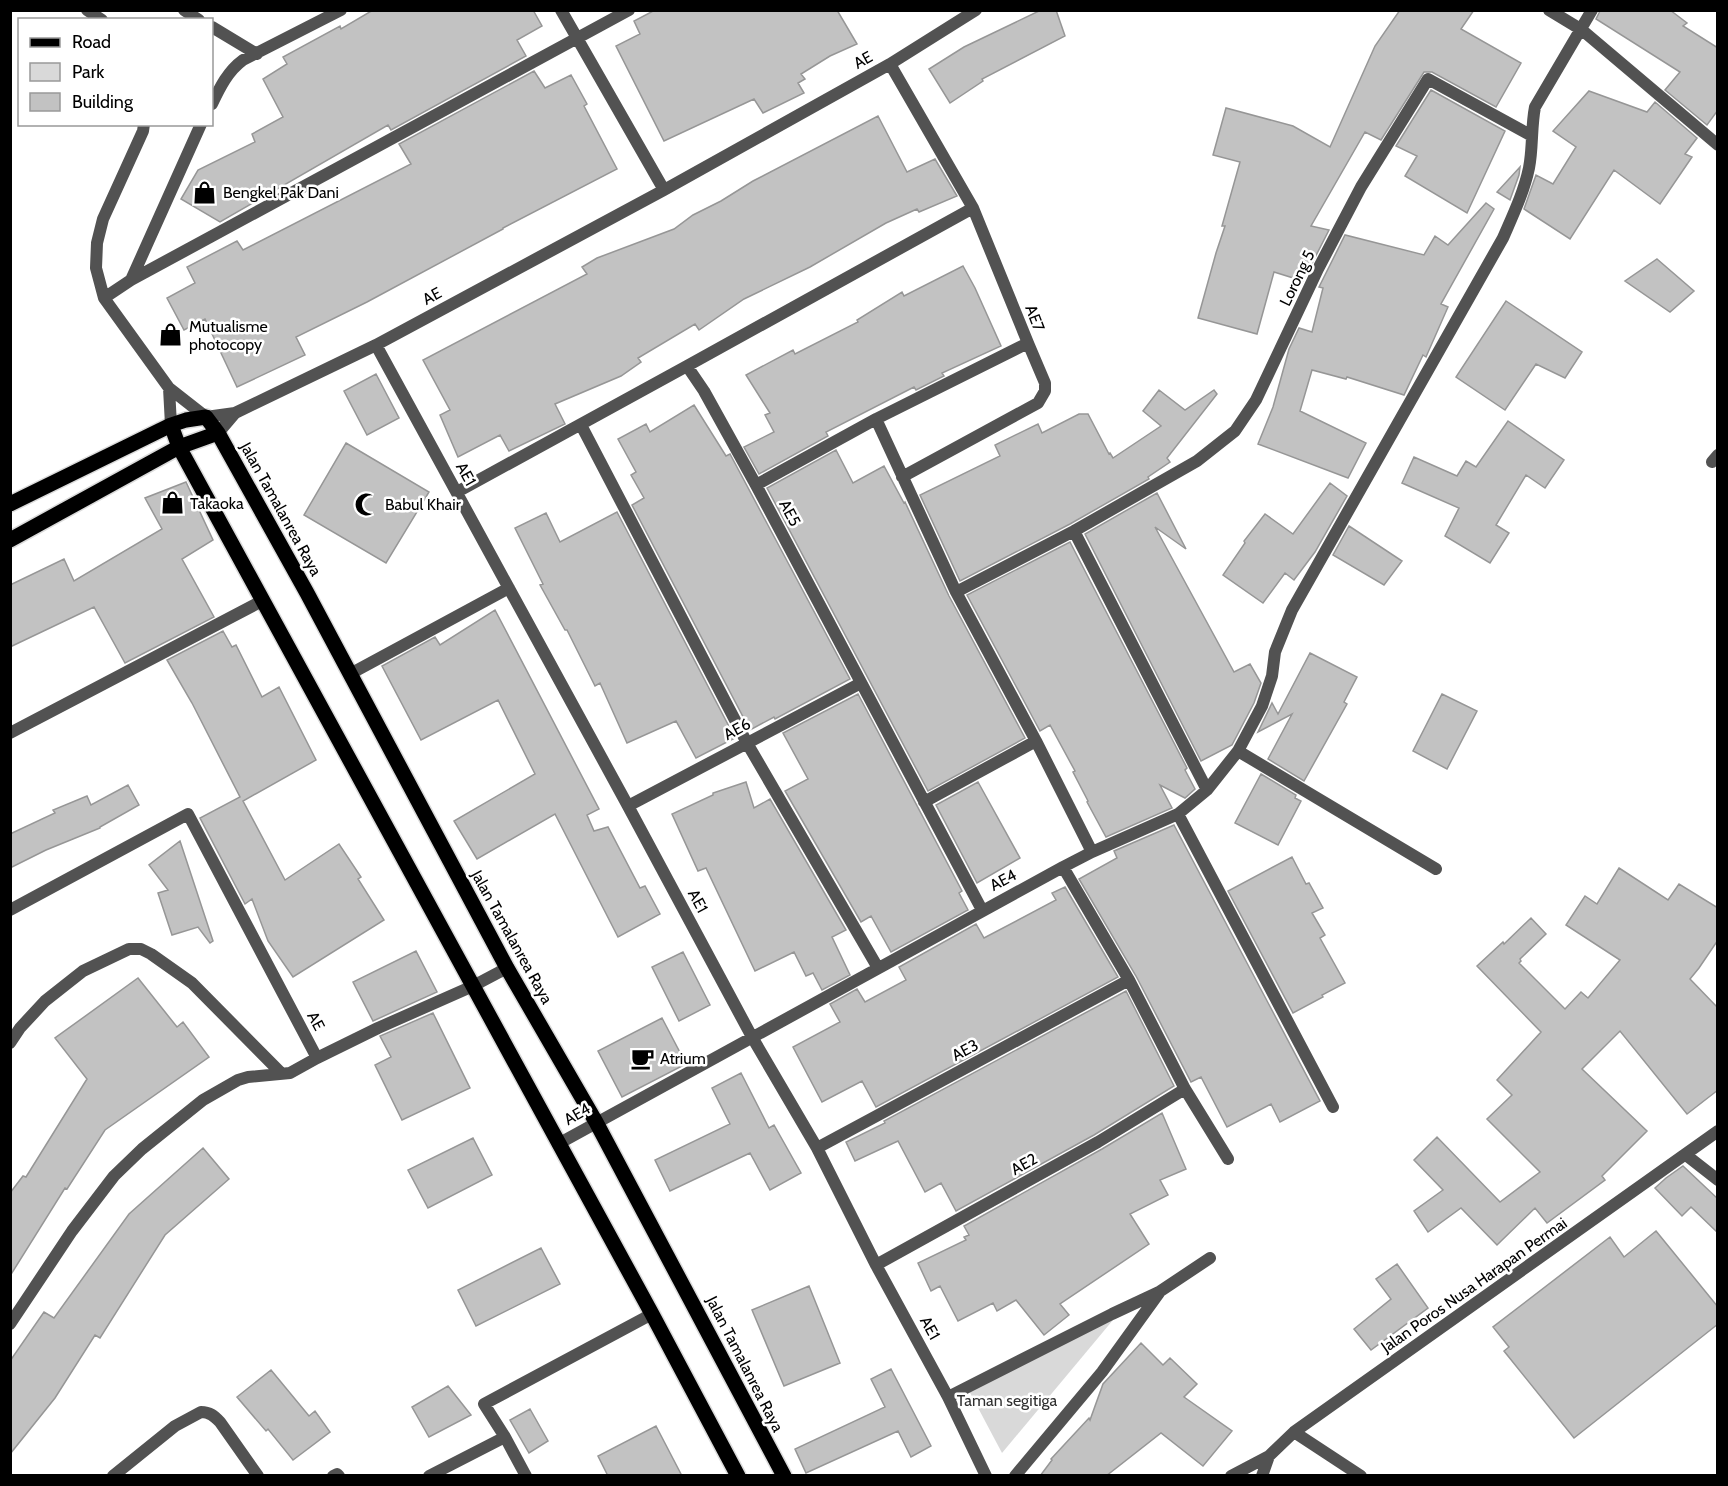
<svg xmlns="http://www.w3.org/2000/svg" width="1728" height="1486" font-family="Cabin,sans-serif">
  <rect width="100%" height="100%" fill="#fff"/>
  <path fill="#d9d9d9" d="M1118,1314l-116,139 -35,-66z"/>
  <path fill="#c2c2c2" stroke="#969696" stroke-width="1.5" d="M373,10h160l9,16 -25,14 9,16 -135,74 -3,-5 -168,97 -39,-23 17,-29 57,-28 -3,-8 31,-17 -20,-38 24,-15 -4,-7 57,-31 1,3z
    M655,10h182l20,34 -27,12 -29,18 4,5 -7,4 6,10 -41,20 -9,-14 -90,42 -48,-95 24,-12 -6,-13z
    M1041,10h15l9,26 -83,43 1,2 -33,22 -21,-34 35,-22z
    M1400,10h74l-13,19 60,34 -25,44 -64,-35h-8l-43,68 -16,-8 -54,94 18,4 -26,51 -29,-9 -17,62 -59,-16 18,-65 9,-27h-3l18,-64 -27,-7 13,-47 67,18 37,21 45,-101z
    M1670,10l17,13 -4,3 35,22v62l-11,15 -42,-35 15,-18 -84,-53 4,-8z
    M534,71l11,17 26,-13 16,29 -3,2 33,63 -114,59v1l-136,73 -71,35 9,18 -68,32 -32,-68 -21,11 -17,-32 28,-15 -8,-16 50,-26 6,9 168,-86 -12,-20z
    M1431,90l74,41 -38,82 -62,-37 12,-20 -21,-10z
    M1589,91l58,21 8,-10 42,36 -12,16 7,3 -32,47 -46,-34 -44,69 -46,-30 12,-34 17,9 23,-37 -23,-16z
    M878,116l29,56 28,-13 22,37 -38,16 -2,-3 -31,14 -76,44 -66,32 -45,31 -4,-6 -57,34 3,4 -20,14 -66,28 10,20 -56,27 -9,-16 -42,22 -18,-42 10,-5 -27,-50 164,-86 -5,-7 15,-9 77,-29 19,-14 28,-14 32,-20z
    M1520,167l-1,8 -9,25 -13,-8z
    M1486,203l8,6 -53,95 7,3 -22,50 -3,-2 -19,40 -57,-18 -1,2 -34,-9 -12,41 66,32 -18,35 -90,-34 15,-37 16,-58 10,-21 13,4 11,-44 -4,-1 26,-52 79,20 11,-19 13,9z
    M1657,259l37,32 -24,21 -45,-31z
    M963,266l12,22 26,58 -59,27 2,3 -28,14 -2,-3 -88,45 2,4 -69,38 -15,-27 30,-15 -9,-17 5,-2 -24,-38 47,-25 2,4 63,-32 -1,-2 45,-28 2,4z
    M1506,301l76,51 -17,26 -29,-14 -31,46 -49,-33z
    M376,374l23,44 -32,17 -23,-44z
    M1159,390l26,20 29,-20 3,4 -50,64 3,4 -22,15 1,2 -79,45 -110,57 -40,-86 80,-39 -5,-11 43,-21 4,9 37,-19h9l21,40 1,-1 3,5 48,-32 -18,-15z
    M694,405l32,51 4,-2 120,225 -75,40 -1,-2 -24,13 -118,-225 12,-7 -13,-23 5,-3 -18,-33 28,-15 4,8z
    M1508,421l56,39 -19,28 -19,-13 -30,50 13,8 -19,30 -45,-27 14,-28 -57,-25 12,-26 43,19 9,-15 10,6z
    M346,443l83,49 -43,71 -82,-48z
    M836,450l17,33 31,-17 20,37 1,-1 44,94 76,142 -97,53 -161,-303z
    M186,482l27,58 -31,19 32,58 -89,46 -31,-56 -84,40v-62l54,-26 10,22 88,-52 -17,-31z
    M1330,483l17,13 -32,56 -21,28 -9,-7 -22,30 -40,-28 22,-32 -1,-2 21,-27 28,20z
    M1157,493l29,56 -31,-22 79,145 16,-8 11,19 -7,20 -22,42 -31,16 -116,-227z
    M617,512l118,226 -39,20 -20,-37 -49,22 -27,-60 -5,3 -28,-56h-2l-25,-45 3,-1 -28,-56 31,-15 14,29z
    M1349,526l53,35 -18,24 -51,-30z
    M1070,542l117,226 -2,2 10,19 -10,9 -25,-13 12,23 -66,29 -19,-35 1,-1 -15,-29 2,-1 -25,-46 -10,6 -73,-136z
    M495,610l104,199 -12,6 7,16 14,-4 32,61 5,-2 15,28 -42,23 -63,-123 -78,45 -23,-38 81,-47 -37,-74 -77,40 -39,-74 53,-29 5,8z
    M223,631l9,16 4,-2 26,52 17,-10 37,73 -73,41 42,79 54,-36 22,33 -3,2 26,41 -91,57 -25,-36 -16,-42 -7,5 -45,-86 40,-21 -48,-94 -25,-43z
    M1310,653l47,24 -13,25 3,2 -43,77 -36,-22 24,-45 -34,18 14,-29 6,11z
    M858,694l104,197 -3,2 9,17 -77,42 -20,-36 -10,6 -76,-131 23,-12 -25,-46z
    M1442,694l35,17 -30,58 -34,-18z
    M1261,774l35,21 -1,3 6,3 -23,44 -43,-22z
    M746,782l8,26 16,-9 76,131 -14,7 18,38 -28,15 -9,-17 -7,3 -12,-24 -39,19 -49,-103 -8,3 -26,-57 41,-19v-2z
    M978,782l42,76 -43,25 -41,-78z
    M128,785l11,20 -39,22v1l-54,22 -36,18v-34l45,-21 -2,-3 34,-14 4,9z
    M1174,825l146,276 -40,21 -9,-18 -44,23 -26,-50 -10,5 -55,-106 -57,-97 38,-21 -3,-7z
    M180,841l33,100 -3,2 -12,-16 -26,8 -14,-42 10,-3 -19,-25z
    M1292,857l14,27 3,-1 14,25 -11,5 13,22 -5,3 25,45 -23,12 1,2 -30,16 -65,-122z
    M1619,868l49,32 11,-16 39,24v32l-19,28 -9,11 28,29v82l-31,24 -67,-83 -38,38 65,62 -45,45 3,4 -58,43 -12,-15 -38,37 -36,-37 -33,24 -14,-21 29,-21 -29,-30 23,-23 63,65 40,-30 -53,-53 25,-24 -15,-15 44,-48 -64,-66 26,-24 1,2 27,-26 15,16 -26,25 1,2 -2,2 46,46 16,-17 7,6 32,-38 -54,-35 19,-29 12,8z
    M1065,887l53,90 -242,130 -14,-26 -40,21 -29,-55 47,-25 -10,-18 27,-15 8,13 41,-22 -7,-13 77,-43 8,14 72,-38 -4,-7z
    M416,951l21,41 -64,29 -20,-39z
    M683,952l27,53 -31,16 -27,-54z
    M138,978l39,49 6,-5 26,35 -104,73 -38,59 -2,-1 -55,88v-83l13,-17 3,1 61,-98 -32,-41z
    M1126,991l48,95 -80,49 -138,76 -15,-28 -16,9 -27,-51 -43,20 -9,-19 39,-19 -1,-2z
    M433,1013l37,75 -68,32 -27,-55 16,-8 -11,-21z
    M662,1018l24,46 -64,33 -24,-46z
    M741,1073l28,55 5,-3 27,48 -31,17 -20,-37 -80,38 -15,-31 75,-36 -18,-36z
    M1162,1113l24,56 -26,11 8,15 -38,19 19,30 -89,60 9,11 -25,20 -28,-35 -19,11 -4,-8 -35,18 -18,-35 -9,5 -13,-28 48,-23 -2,-3 5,-2 -5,-9 138,-77z
    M473,1138l19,37 -64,33 -20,-38z
    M203,1148l26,31 -64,56 -65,103 -5,-3 -40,63 -45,56v-93l34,-49 10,6 75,-104z
    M1683,1166l35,33v34l-27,-26 -9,9 -27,-28 11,-10z
    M1656,1231l62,76v17l-144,114 -70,-87 5,-4 -16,-20 117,-90 14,20z
    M541,1248l19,36 -84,42 -18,-36z
    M1397,1264l31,44 -57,42 -17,-21 37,-30 -15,-20z
    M809,1286l31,77 -56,23 -32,-76z
    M1141,1343l22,22 7,-7 27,26 -13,13 48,34 -29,35 -42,-33 -55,43h-66l12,-16 -1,-1 38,-41 1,2 13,-36z
    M891,1369l40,77 -20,11 -13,-26 -92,42 -11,-24 90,-42 -14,-28z
    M271,1370l38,46 6,-5 15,21 -37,28 -25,-31 -2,2 -29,-34z
    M448,1386l23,29 -42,22 -17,-30z
    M530,1409l18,32 -19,12 -19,-33z
    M656,1426l26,50h-74l-10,-20z"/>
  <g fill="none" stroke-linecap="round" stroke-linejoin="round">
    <defs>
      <path id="primary" d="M171,425l8,22 473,867 86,162
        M10,504l161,-79 15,-5 20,-3 12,16 89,160 200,375 89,154 188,354
        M10,540l169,-93 39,-14"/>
    </defs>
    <use href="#primary" stroke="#dbdbdb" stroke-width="18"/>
    <path stroke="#525252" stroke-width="12" d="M87,10l15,10
      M184,10l15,10
      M561,10l103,180
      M1549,10l33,20 136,115
      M212,27l45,27
      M212,104c8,-17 16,-33 31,-44l98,-50
      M144,124l-1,7 -40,88 -6,24 -1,25 8,30 65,90 37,29 29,-4
      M131,280l70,-156
      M104,298l27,-18 498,-270
      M376,345l252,461 124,231 65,111 59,117 72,132 38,79
      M687,366l286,-158
      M169,388l2,37
      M876,419l80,173 80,149 56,111
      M581,425l166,318 131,225
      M218,433l17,-20 141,-68 288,-155 226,-126 86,-54
      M1712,462l6,-7
      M902,477l136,-74 7,-12v-8l-17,-40
      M756,485l120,-66 152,-76 -55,-135 -83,-144
      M457,492l230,-126 17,25 52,94 226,425
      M1074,531l123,-70 38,-30 21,-31 62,-131 43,-82 67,-108 104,57
      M956,592l118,-61 133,259
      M350,674l159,-86
      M10,733l252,-132
      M1238,751l198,118
      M924,802l112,-61
      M628,806l233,-123
      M1178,814l29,-24 31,-39 24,-45 10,-30 3,-24 17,-42 211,-372c10,-23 21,-46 26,-70 4,-20 2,-41 6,-61l57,-97
      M1063,867l66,113 56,109 43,70
      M10,910l178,-96 129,244 61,-30 95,-42 34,-18
      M10,1043l10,-15 25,-27 38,-30 46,-22h12l10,5 41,29 90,91
      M558,1144l505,-277 29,-15 86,-38 155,293
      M817,1148l312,-168
      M1686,1155l32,25
      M876,1265l222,-123 87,-53
      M10,1324l62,-93 42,-55 28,-27 61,-49 35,-20 10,-3 42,-4 27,-15
      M948,1397l164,-83 47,-22 51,-34
      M1294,1432l67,44
      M113,1476l62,-50 26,-14c9,0 13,4 19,10l38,54
      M333,1476l4,-2 2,2
      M429,1476l76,-39
      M526,1476l-21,-39 -21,-33 168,-90
      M1015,1476l87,-104 57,-79
      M1231,1476l38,-20
      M1262,1476l7,-20 25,-24 424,-301"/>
    <use href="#primary" stroke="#000" stroke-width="15"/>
  </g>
  <defs>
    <symbol id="shop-bare" viewBox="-9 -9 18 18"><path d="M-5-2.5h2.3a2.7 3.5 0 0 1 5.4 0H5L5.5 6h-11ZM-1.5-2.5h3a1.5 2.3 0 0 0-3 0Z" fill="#000" stroke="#fff" stroke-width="2.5" paint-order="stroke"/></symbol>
    <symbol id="mosque-bare" viewBox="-9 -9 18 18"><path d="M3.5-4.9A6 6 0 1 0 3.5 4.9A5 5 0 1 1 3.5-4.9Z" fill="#000" stroke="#fff" stroke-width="2.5" paint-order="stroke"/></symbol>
    <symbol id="cafe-bare" viewBox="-9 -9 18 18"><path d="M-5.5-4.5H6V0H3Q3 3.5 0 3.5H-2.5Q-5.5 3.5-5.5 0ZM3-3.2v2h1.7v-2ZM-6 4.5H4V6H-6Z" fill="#000" stroke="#fff" stroke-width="2.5" paint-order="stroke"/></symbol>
  </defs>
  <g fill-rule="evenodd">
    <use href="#shop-bare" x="188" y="176" width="33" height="33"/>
    <use href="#shop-bare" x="154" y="318" width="33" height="33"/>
    <use href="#shop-bare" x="156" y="486" width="33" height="33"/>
    <use href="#mosque-bare" x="350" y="488" width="33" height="33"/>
    <use href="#cafe-bare" x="626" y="1042" width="33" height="33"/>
  </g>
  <g text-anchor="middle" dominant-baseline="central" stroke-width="5" stroke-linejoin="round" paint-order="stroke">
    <g font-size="16" fill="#000" stroke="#fff">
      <text transform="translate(863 60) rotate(-29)">AE</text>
      <text transform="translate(1297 278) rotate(-64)">Lorong 5</text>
      <text transform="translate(432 296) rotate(-28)">AE</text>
      <text transform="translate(1035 318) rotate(69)">AE7</text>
      <text transform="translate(466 474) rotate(61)">AE1</text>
      <text transform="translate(281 509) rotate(61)">Jalan Tamalanrea Raya</text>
      <text transform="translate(790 513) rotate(62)">AE5</text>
      <text transform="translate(737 729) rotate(-28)">AE6</text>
      <text transform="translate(1003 880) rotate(-28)">AE4</text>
      <text transform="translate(698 901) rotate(62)">AE1</text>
      <text transform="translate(512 937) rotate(61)">Jalan Tamalanrea Raya</text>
      <text transform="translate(316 1021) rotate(62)">AE</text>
      <text transform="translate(965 1050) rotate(-28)">AE3</text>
      <text transform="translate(577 1114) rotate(-30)">AE4</text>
      <text transform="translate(1024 1164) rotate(-29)">AE2</text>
      <text transform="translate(1474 1285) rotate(-35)">Jalan Poros Nusa Harapan Permai</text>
      <text transform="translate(930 1328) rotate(61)">AE1</text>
      <text transform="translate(745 1364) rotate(63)">Jalan Tamalanrea Raya</text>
    </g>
    <g font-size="16" fill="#000" stroke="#fff" text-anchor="start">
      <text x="223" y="192">Bengkel Pak Dani</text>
      <text x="189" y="326">Mutualisme<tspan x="189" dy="18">photocopy</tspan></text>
      <text x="190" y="503">Takaoka</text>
      <text x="385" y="504">Babul Khair</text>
      <text x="660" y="1058">Atrium</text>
    </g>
    <g font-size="16" fill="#303030" stroke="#fff">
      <text x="1007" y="1400">Taman segitiga</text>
    </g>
  </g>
  <rect width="1728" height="1486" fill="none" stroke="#000000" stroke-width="24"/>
  <rect x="18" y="18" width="195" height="108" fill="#ffffff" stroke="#999999" stroke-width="1.5"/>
  <rect x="30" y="38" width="30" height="9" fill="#000000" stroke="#999999" stroke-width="1.5"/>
  <text x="72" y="48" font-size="18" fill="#000000">Road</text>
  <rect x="30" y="63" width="30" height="18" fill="#d9d9d9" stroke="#999999" stroke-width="1.5"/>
  <text x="72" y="78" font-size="18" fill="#000000">Park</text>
  <rect x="30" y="93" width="30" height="18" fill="#c2c2c2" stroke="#999999" stroke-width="1.5"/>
  <text x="72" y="108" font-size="18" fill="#000000">Building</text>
</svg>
